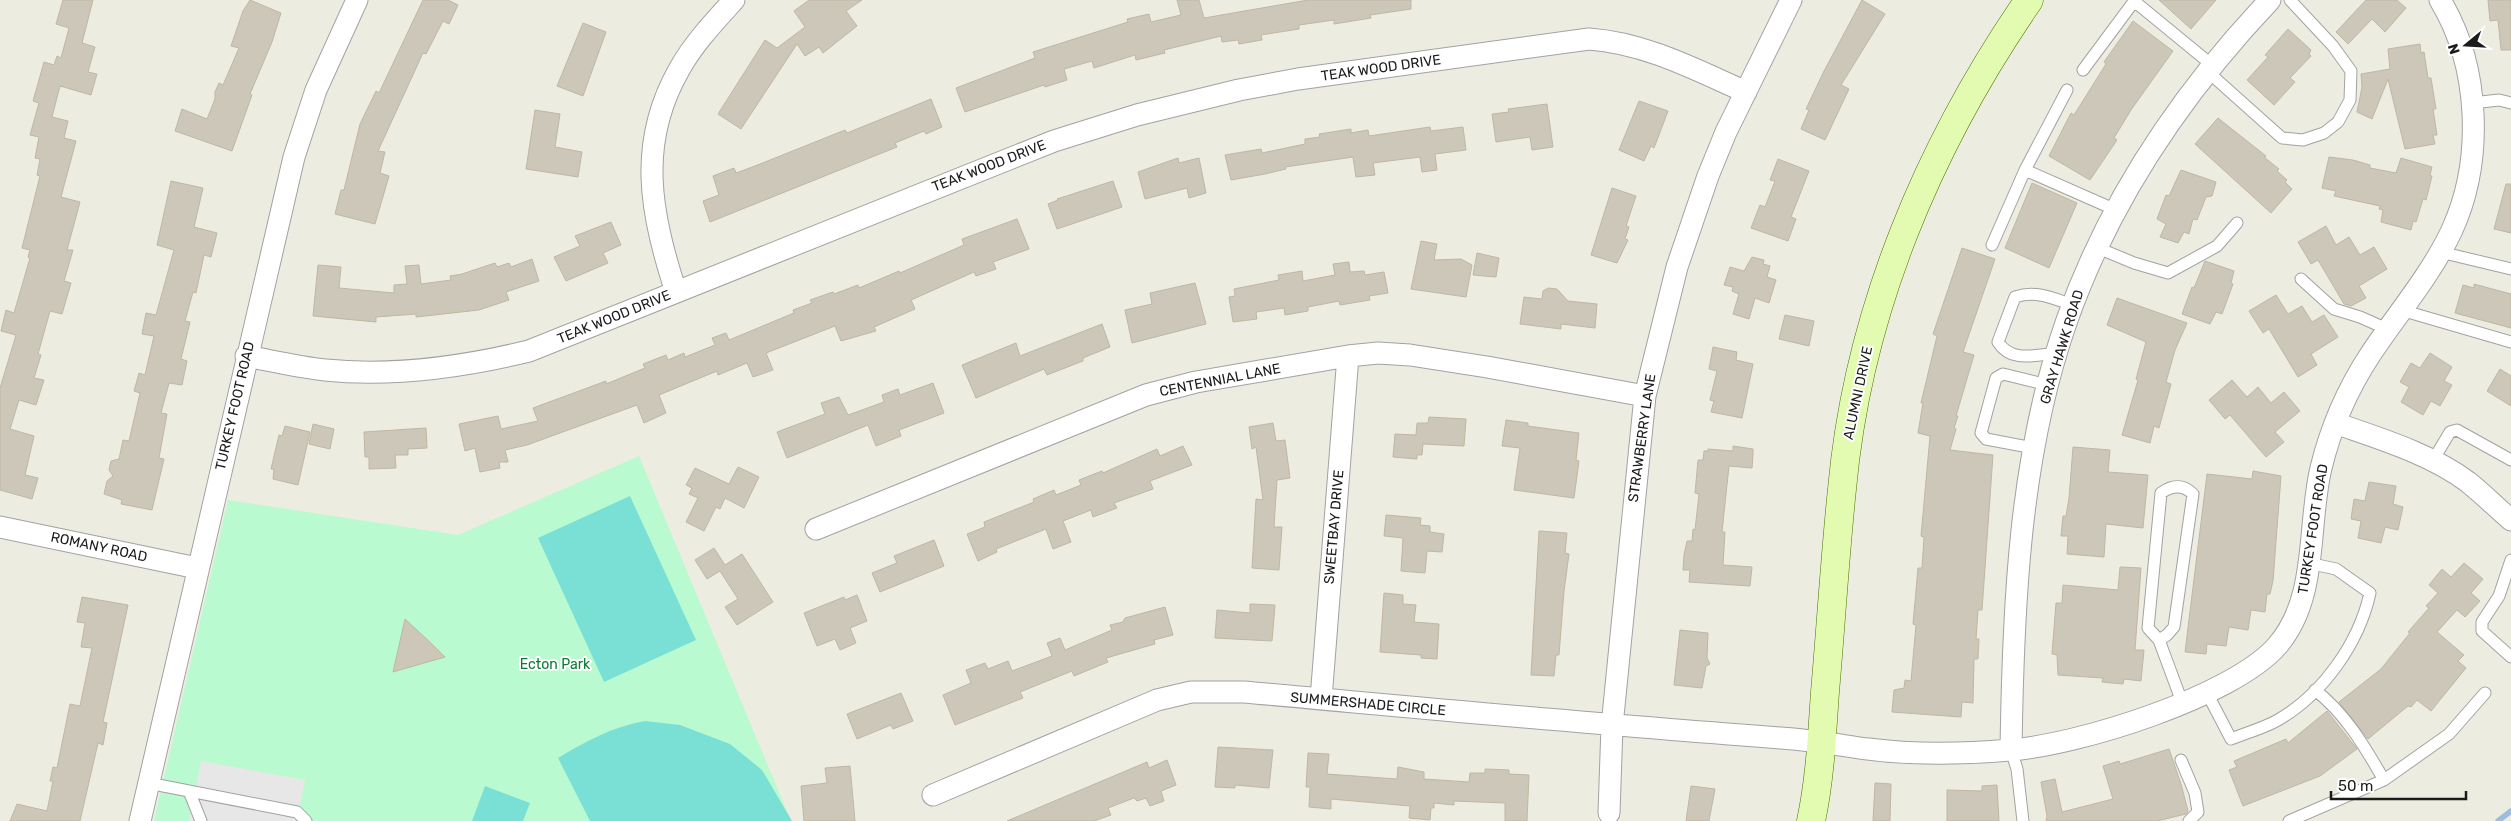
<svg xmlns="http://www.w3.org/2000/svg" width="2511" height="821" font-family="Rubik,sans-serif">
  <rect width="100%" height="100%" fill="#edece0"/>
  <path fill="#b9fad1" d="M639,456l152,365h-637l74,-321 230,35z"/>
  <path fill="#7ae0d5" d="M630,496l66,144 -92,42 -66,-144z
    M645,721l35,4 50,19 32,26 30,51h-202l-32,-63c28,-17 54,-31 87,-37z
    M485,786l45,17 -7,18h-51z"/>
  <path fill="#e7e7e7" d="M201,761l104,19 -8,41h-108z"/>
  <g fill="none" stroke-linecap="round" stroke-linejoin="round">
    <path stroke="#9ebddd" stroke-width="5.5" d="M2498,821l13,-10"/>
  </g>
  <path fill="#cdc7b9" stroke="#bfb7a2" d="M63,0h30l-11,43 13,4 -7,25 9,2 -6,21 -31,-9 -8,31 16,4 -4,17 12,3 -15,56 19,5 -13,48h6l-9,31 7,2 -9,31 -12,-3 -12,43 3,1 -7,23 10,2 -8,25 -17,-5 -9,29 24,7 -9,39 13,3 -6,21 -32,-9v-102l16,-53 -15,-4 5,-21 8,3 16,-55 -2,-1 2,-7 -8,-2 18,-72 -3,-1 3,-16 -5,-1 4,-21 -9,-2 9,-32 -6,-2 11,-39 10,3 3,-9 4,2 8,-30 -13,-4z
    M250,0l31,13 -9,29 -22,52 2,1 -20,56 -57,-20 7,-22 25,10 8,-20v-7l4,-9 4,2 16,-37 -8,-2 12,-35z
    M423,0h25l10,5 -9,19 -6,-3 -17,33 -3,-1 -45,98 7,1 -5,21 9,3 -14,48 -40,-10 6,-24h3l16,-66 16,-33 3,2z
    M809,0h53l-16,11 11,15 -34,27 -4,-6 -14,9 -8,-12 -56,85 -23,-15 47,-74 12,8 28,-21 -11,-16z
    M1177,0h22l5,18 104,-18h103v9l-41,6 1,3 -37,6v-4l-35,5v4l-38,6 1,5 -23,4 -1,-4 -16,2 -1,-6 -57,14 1,3 -29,7 -1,-5 -41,13 -2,-7 -28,8 3,11 -22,7 -1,-2 -79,27 -9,-24 79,-30 -2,-6 95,-30 -1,-3 22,-5 2,8 30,-7z
    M1862,0l23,14 -44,71 8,4 -24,51 -24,-11 8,-19 -3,-1 18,-38z
    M2159,0h57l-25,29z
    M2366,0h31l9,8 -21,24 -13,-13 -24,25 -12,-12z
    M2488,0h23v50h-10l-3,-30 -8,1z
    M2133,21l40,30 -42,59 -17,28 3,2 -27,40 -41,-24 22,-43 3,2 32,-51 -2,-2z
    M583,23l23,9 -23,64 -26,-10z
    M2288,29l23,21 -2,4 2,2 -21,22 5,4 -21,23 -27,-25 21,-23 -3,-2z
    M2420,44l1,9 3,-1 4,26h3l5,31h-3l4,26h-4l2,9 -30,5 -17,-70 -16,40 -15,-7 5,-25 -1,-13 29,-5 -2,-20z
    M931,99l11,28 -16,7 -2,-3 -29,12 2,4 -187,75 -7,-21 16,-6 -6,-19 21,-8 2,5 19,-7 90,-36 2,3z
    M1639,101l29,10 -14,37 -3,-2 -7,15 -25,-11z
    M1547,104l6,43 -21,3 -2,-13 -34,5 -4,-28 17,-2 -1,-3z
    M535,110l25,4 -5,33 27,5 -4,25 -52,-8z
    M2218,118l48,38 -2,1 15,12 -2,2 10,9 -2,2 7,7 -21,24 -76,-69z
    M1430,127l1,4 32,-4 3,23 -31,4 2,16 -15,2 -2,-15 -47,6 2,12 -19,2 -3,-20 -68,10 1,2 -21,5 -34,6 -6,-25 36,-6 1,4 43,-9v-5l15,-2 -1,-3 32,-5v4l17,-3 1,6z
    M2329,157l24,3 17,5v3l26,5 5,-15 31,9 -2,8 2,1 -6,24 -3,-1 -7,23 -3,-1 -2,9 -30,-8 2,-12 -4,-1 1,-3 -46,-10 2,-5 -14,-3z
    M1178,158l1,5 20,-5 7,35 -17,5 -2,-10 -42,11 -7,-27z
    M1778,159l31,12 -18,46 5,2 -8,22 -37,-13 9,-23 5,2 10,-26 -5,-1z
    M2181,170l35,12 -4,14 -6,1 -9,23 -4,-1 -4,15 -5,-2 -6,11 -18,-6 6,-13 -9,-5 9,-24 3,1z
    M171,181l32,7 -9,39 23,6 -6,24 -7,-2 -8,38 -3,-1 -8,29 5,1 -9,37 6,2 -5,24 -13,-2 -8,30 6,1 -8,44 5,1 -12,51 -31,-6 1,-4 -18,-6 3,-13 6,-5 -4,-6 2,-9 8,-2 4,-19 6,1 11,-48 -6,-2 5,-18 6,2 9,-39 -12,-2 4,-21 10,2 18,-65 -17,-5z
    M1113,181l9,26 -65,22 -9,-25 10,-4 -1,-1z
    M2032,183l45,20 -28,65 -44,-20z
    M2506,184h5v49l-17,-4z
    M1612,188l24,8 -10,30 3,1 -4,12 3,1 -11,23 -26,-8z
    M1017,219l12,30 -36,13 3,7 -20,7 -2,-4 -63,28 4,9 -41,18 2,4 -35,10 -6,-15 -69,27 7,17 -20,7 -6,-14 -29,12 -1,-4 -58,24 7,18 -22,10 -7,-18 -110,40 -22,5 3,12h-9l1,6 -20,4 -5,-24 -10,3 -6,-27 39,-8 3,13 37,-8 -5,-13 73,-27v3l39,-16 -2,-4 23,-9 2,5 16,-7 1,4 30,-12 -3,-7 14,-5 3,7 65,-27 -1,-3 19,-7 -2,-3 23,-8 1,2 24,-9 1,3 40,-17 1,2 64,-28 -2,-6z
    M611,222l10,23 -18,8 5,10 -42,18 -12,-24 26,-11 -5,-10z
    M2326,226l10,19 13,-8 11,18 14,-8 13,22 -28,17 7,12 -15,8 -7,-2 -26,-44 -7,4 -13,-22z
    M1421,241l16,3 -3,16 27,-1 11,6 -6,32 -55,-8z
    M1962,248l33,11 -32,93 11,3 -18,61h2l-4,12 2,1 -6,21 43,5 -11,155h-4l-2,29h3l-1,20h-4l-1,44 -11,-1 -1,15 -69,-5 2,-22 10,-2 1,-8 6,1 5,-56 -3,-1 5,-56h4l2,-31 -3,-1 9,-100 -12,-3 5,-30h-2l16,-67 -4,-2z
    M1477,253l22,5 -3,19 -23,-2z
    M1752,257l12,3 -1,4 7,2 -3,11 9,3 -7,23 -14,-5 -6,21 -16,-5 6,-20 -7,-3 1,-4 -9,-2 6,-18 14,4z
    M532,259l7,22 -33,11 3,8 -30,10 -63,7v-3l-40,3v5l-63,-6 5,-51 23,2 -2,21 55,5v-8l13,-1 -2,-18 14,-1 2,19 30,-4 -1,-4 12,-2 33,-11 2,4 12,-4 2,4z
    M2205,261l29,10 -3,12 2,1 -11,30 -6,-2 -6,12 -28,-10 10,-27 2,1z
    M1349,262l1,10 14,-1 1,4 19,-3 4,21 -19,3 1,4 -30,5 -1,-4 -31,6v4l-23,4 -1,-7 -28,4 1,7 -24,3 -4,-25 6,-1 -1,-7 45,-9 -1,-5 24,-4 1,10 32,-6 -2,-11z
    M1195,283l11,41 -74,19 -7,-33 27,-6 -2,-11z
    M2474,284l37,10v34l-56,-15 8,-28 11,3z
    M1548,288l9,1 11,12 29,3 -2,24 -34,-4v5l-41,-5 4,-27 18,2 1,-8z
    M2276,295l12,19 14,-8 10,16 12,-7 14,22 -27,17 6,11 -19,12 -29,-48 -6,4 -14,-22z
    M2117,298l70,25 -12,27 -9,32 5,2 -12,44 -5,-2 -4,17 -28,-8 16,-55 -2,-1 10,-37 -39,-17z
    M1785,315l29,6 -5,25 -30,-7z
    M1102,324l8,23 -27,11v3l-36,14 -3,-6 -68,29 -14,-33 54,-22 4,13z
    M1713,347l24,5 -1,8 17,4 -11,54 -31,-6 3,-11 -4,-1 7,-29 -8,-2z
    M2430,353l22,14 -8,14 8,4 -12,21 -9,-5 -8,14 -22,-13 8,-15 -9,-5 11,-19 9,5z
    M2500,369l11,7v30l-24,-15z
    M2232,380l15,17 11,-10 13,16 13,-11 16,19 -25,21 9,10 -18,15 -36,-42 -5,4 -16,-19z
    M933,383l11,30 -45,17 2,6 -25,10 -8,-21 -81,33 -10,-26 48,-18 -4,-11 18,-6 9,18 36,-13 -2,-7 16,-6 2,6z
    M1429,417l37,2 -2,27 -41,-2 -1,11h-5v4l-24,-2 2,-23 21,1 1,-12h11z
    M1506,420l22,3v3l51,7 -3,27 3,1 -5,37 -60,-8 6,-42 -18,-2z
    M1273,423l3,18 9,-1 5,38 -13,2 -3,47h8l-3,43 -27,-2 4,-69 7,1 -7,-53 -4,2 -3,-22z
    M313,424l21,5 -4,20 -21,-5z
    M285,426l25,6 -12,53 -25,-6 1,-10h-3l8,-34 3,1z
    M426,428l1,20 -19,1v6h-13l1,13 -27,1v-12h-4l-1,-25z
    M1183,446l9,19 -42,16 3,8 -39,14 3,5 -24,9 -2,-7 -28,11 8,21 -18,7 -7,-20 -50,20 1,3 -19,9 -11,-27 18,-7 -1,-5 50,-20 -1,-3 21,-9 2,5 25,-10 -2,-5 23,-9 1,2 54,-24 3,7z
    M1733,446l20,3v6l-1,13 -23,-2 -7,66h3l-2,33 29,2 -2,19 -61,-4 1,-12h-7l1,-15 3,-14h5l1,-12 2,1 4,-36 -4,-1 3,-33h5l1,-9h4v-2l25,2z
    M2073,447l37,3 -2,22 40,3 -5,53 -37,-4 -2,33 -37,-3 1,-18h-7l2,-20h3l3,-18z
    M738,467l21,10 -15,31 -19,-10 -5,11 -4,-2 -12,24 -18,-9 12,-24 -9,-4 3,-6 -6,-3 9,-17 34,16z
    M2253,471l28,5 -8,105 -3,13h-3l-2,18 -14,-2 -3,20 -19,-3 -3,19 -19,-2 -1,10 -21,-2 22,-178 45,5z
    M2369,482l27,4 -3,18 10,3 -5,23 -13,-3 -4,16 -23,-5 3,-17 -10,-2 3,-20 11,2z
    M1386,515l35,3 -1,7 10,1v6l14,2 -2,18 -15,-1 -2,22 -24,-2 2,-33 -19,-2z
    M1539,531l28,2 -2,20 4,1 -5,37 -5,64h-3l-2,21 -23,-1z
    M934,540l10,26 -64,26 -8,-19 25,-10 -3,-7z
    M714,548l11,17 17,-11 31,48 -36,23 -12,-18 13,-8 -18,-28 -13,8 -12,-19z
    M2464,563l19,16 -12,14 9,8 -15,16 -8,-7 -20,22 27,23 -6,6 8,7 -35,43 -14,-11 -6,7 -3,-1 -40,33 -29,-37 42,-33 29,-36 -2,-1 21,-24 -3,-2 12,-13 -9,-8 13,-16 9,8z
    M2120,567l21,1 -6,82h9l-3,31 -17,-2 -1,5 -21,-2 1,-4 -45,-3 -1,-20 -5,-1 4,-51h6l1,-18 55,5z
    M1384,593l19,2v9l13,1 -2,17 25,2 -2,35 -16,-1v-3l-41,-3z
    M857,595l10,26 -17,7 6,15 -16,7 -5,-11 -18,7 -13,-33 40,-16 1,3z
    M82,597l46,8 -25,117 4,1 -4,22 -5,-2 -18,78h-70l7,-17 30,7 6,-30h-3l3,-14 4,1 13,-64 10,2 12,-58 -11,-1 4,-24 -8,-1z
    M1250,604l25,1 -3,36 -57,-3 2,-28 33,3z
    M1165,607l8,28 -19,5 1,4 -49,14 2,4 -34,14 -2,-5 -52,21 3,6 -68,27 -12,-30 28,-12 -5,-13 19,-7 3,6 20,-8 4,10 40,-15 -5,-13 13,-5 5,12 47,-20 -2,-5 13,-3 2,-4z
    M405,619l27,25 13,13 -52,15z
    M1680,630l28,3 -1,25 3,6 -4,2 -4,22 -28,-3z
    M901,693l12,28 -20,8 -2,-4 -34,14 -10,-25z
    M2327,711l30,38 -37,27 -77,30 -14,-36 8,-3 -3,-6 52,-22 2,4z
    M1218,747l55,3 -4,38 -34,-3v3l-20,-1z
    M2169,749l12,35 7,27 -2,3 -29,7h-111l1,-5 -6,-34 14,-3 7,33 51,-13 -10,-33 16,-5 1,3z
    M1308,753l21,1 -2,20 70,5 1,-12 26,5v7l45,3 1,-9h15v-4l24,1v4l20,1 -2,46h-22v-18l-51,-2v4l-20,-2v5h-3l-1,12 -21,-2 1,-12 -79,-7v10l-22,-2 1,-20h-4z
    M1167,760l9,25 -15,6 3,10 -14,5 -4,-8 -9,3 -3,-3 -26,10 3,7 -17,6h-87l140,-59 2,6z
    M850,766l5,55h-51l-3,-35 26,-3 -2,-15z
    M1875,783l16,1 -1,37h-17z
    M1997,785l2,36h-52v-31l35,1v-5z
    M1691,786l24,3 -6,32h-23z"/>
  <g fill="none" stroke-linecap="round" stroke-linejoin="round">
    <defs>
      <path id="lane" d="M2134,1l78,64
        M2083,70l52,-70
        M2207,71l75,67 21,2 21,-7 14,-11 12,-22 1,-29 -18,-25 -43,-46
        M2472,103l27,-3 12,3
        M2025,170l91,40
        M1992,245l33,-75 42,-80
        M2098,248l36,15 34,10 49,-27 20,-23
        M2440,252l71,17
        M2301,279l33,30 26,8 27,12
        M2401,310l110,32
        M2057,353c-22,2 -46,10 -59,-11l17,-45c21,-7 37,1 58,8
        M2034,448l-48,-9 -5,-6 15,-55 7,-4 45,11
        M2432,462l18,-30 7,-2 54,30
        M2511,560l-12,36 -17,26v9l29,26
        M2159,640l8,-5 7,-8 19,-133c-10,-10 -21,-9 -32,-1l-13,135 11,12 23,62
        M2207,693l24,46c15,-6 33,-11 47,-19 45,-26 81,-77 92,-127l-34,-24 -28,-6
        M2011,750l6,19 6,52
        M2181,760l14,33 3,19 -9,9
        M2384,780l65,-46 36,-41
        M148,783l149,29 9,9
        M189,791l12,30
        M2289,821l95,-41c-19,-33 -39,-67 -69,-90"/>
      <path id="street" d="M676,292c-25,-78 -40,-148 4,-224 14,-25 35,-47 54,-68
        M246,356c27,5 53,11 79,14 68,7 138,-3 204,-19l525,-210 83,-26 102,-25 59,-11 291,-40c56,4 105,30 157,53
        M2335,423c43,15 96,31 133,59 15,12 29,26 43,38
        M0,527l197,41
        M816,529l330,-134 50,-13 152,-26 30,-3 32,2 77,12 158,29
        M1321,699l27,-343
        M2011,750c2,-141 8,-295 56,-430 43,-121 115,-227 203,-320
        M933,795l224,-95 34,-8h53c179,16 358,33 537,46 30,2 58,7 87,11 46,6 96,5 142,1 68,-5 222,-53 267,-104 42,-48 30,-120 44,-178 10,-41 26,-78 49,-113 27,-41 61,-80 82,-125 32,-70 28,-164 -12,-230
        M1609,813l3,-87 33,-330 32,-129 31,-91 18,-44 65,-132
        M140,821l154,-664 22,-67 41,-90"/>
      <path id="secondary" d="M1811,821c9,-42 11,-86 14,-129 6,-68 10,-136 17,-203 16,-177 87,-344 187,-489"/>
    </defs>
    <use href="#lane" stroke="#a2a2a2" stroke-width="13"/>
    <use href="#street" stroke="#a2a2a2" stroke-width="23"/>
    <use href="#secondary" stroke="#477202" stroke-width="29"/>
    <use href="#lane" stroke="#fff" stroke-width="11"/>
    <use href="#street" stroke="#fff" stroke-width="21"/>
    <use href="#secondary" stroke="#e2fbb0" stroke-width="28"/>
  </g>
  <g text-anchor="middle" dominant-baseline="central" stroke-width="4" stroke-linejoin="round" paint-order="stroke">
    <g font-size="14" fill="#1b1b1b" stroke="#fff">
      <text transform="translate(1381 68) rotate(-8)">TEAK WOOD DRIVE</text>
      <text transform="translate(989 166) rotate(-21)">TEAK WOOD DRIVE</text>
      <text transform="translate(614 317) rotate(-22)">TEAK WOOD DRIVE</text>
      <text transform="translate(2062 347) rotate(-73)">GRAY HAWK ROAD</text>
      <text transform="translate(1220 380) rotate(-11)">CENTENNIAL LANE</text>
      <text transform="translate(1858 393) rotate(-78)">ALUMNI DRIVE</text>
      <text transform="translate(235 406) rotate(-77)">TURKEY FOOT ROAD</text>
      <text transform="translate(1642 438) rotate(-82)">STRAWBERRY LANE</text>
      <text transform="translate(1334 527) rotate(-85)">SWEETBAY DRIVE</text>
      <text transform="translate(2313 529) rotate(-81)">TURKEY FOOT ROAD</text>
      <text transform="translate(99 547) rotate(12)">ROMANY ROAD</text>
      <text transform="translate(1368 704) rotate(5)">SUMMERSHADE CIRCLE</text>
    </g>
    <g font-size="14" fill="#087a31" stroke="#fff">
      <text x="555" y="664">Ecton Park</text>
    </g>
  </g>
  <g transform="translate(2466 45) rotate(252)" stroke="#ffffff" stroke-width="4" paint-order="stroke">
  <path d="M0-4L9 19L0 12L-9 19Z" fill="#1b1b1b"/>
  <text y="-8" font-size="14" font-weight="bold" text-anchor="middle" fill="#1b1b1b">N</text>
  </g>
  <path d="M2331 791v8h135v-8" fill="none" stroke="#1b1b1b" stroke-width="2.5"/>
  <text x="2338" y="791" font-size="15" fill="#1b1b1b" stroke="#ffffff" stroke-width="4" paint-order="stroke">50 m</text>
</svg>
